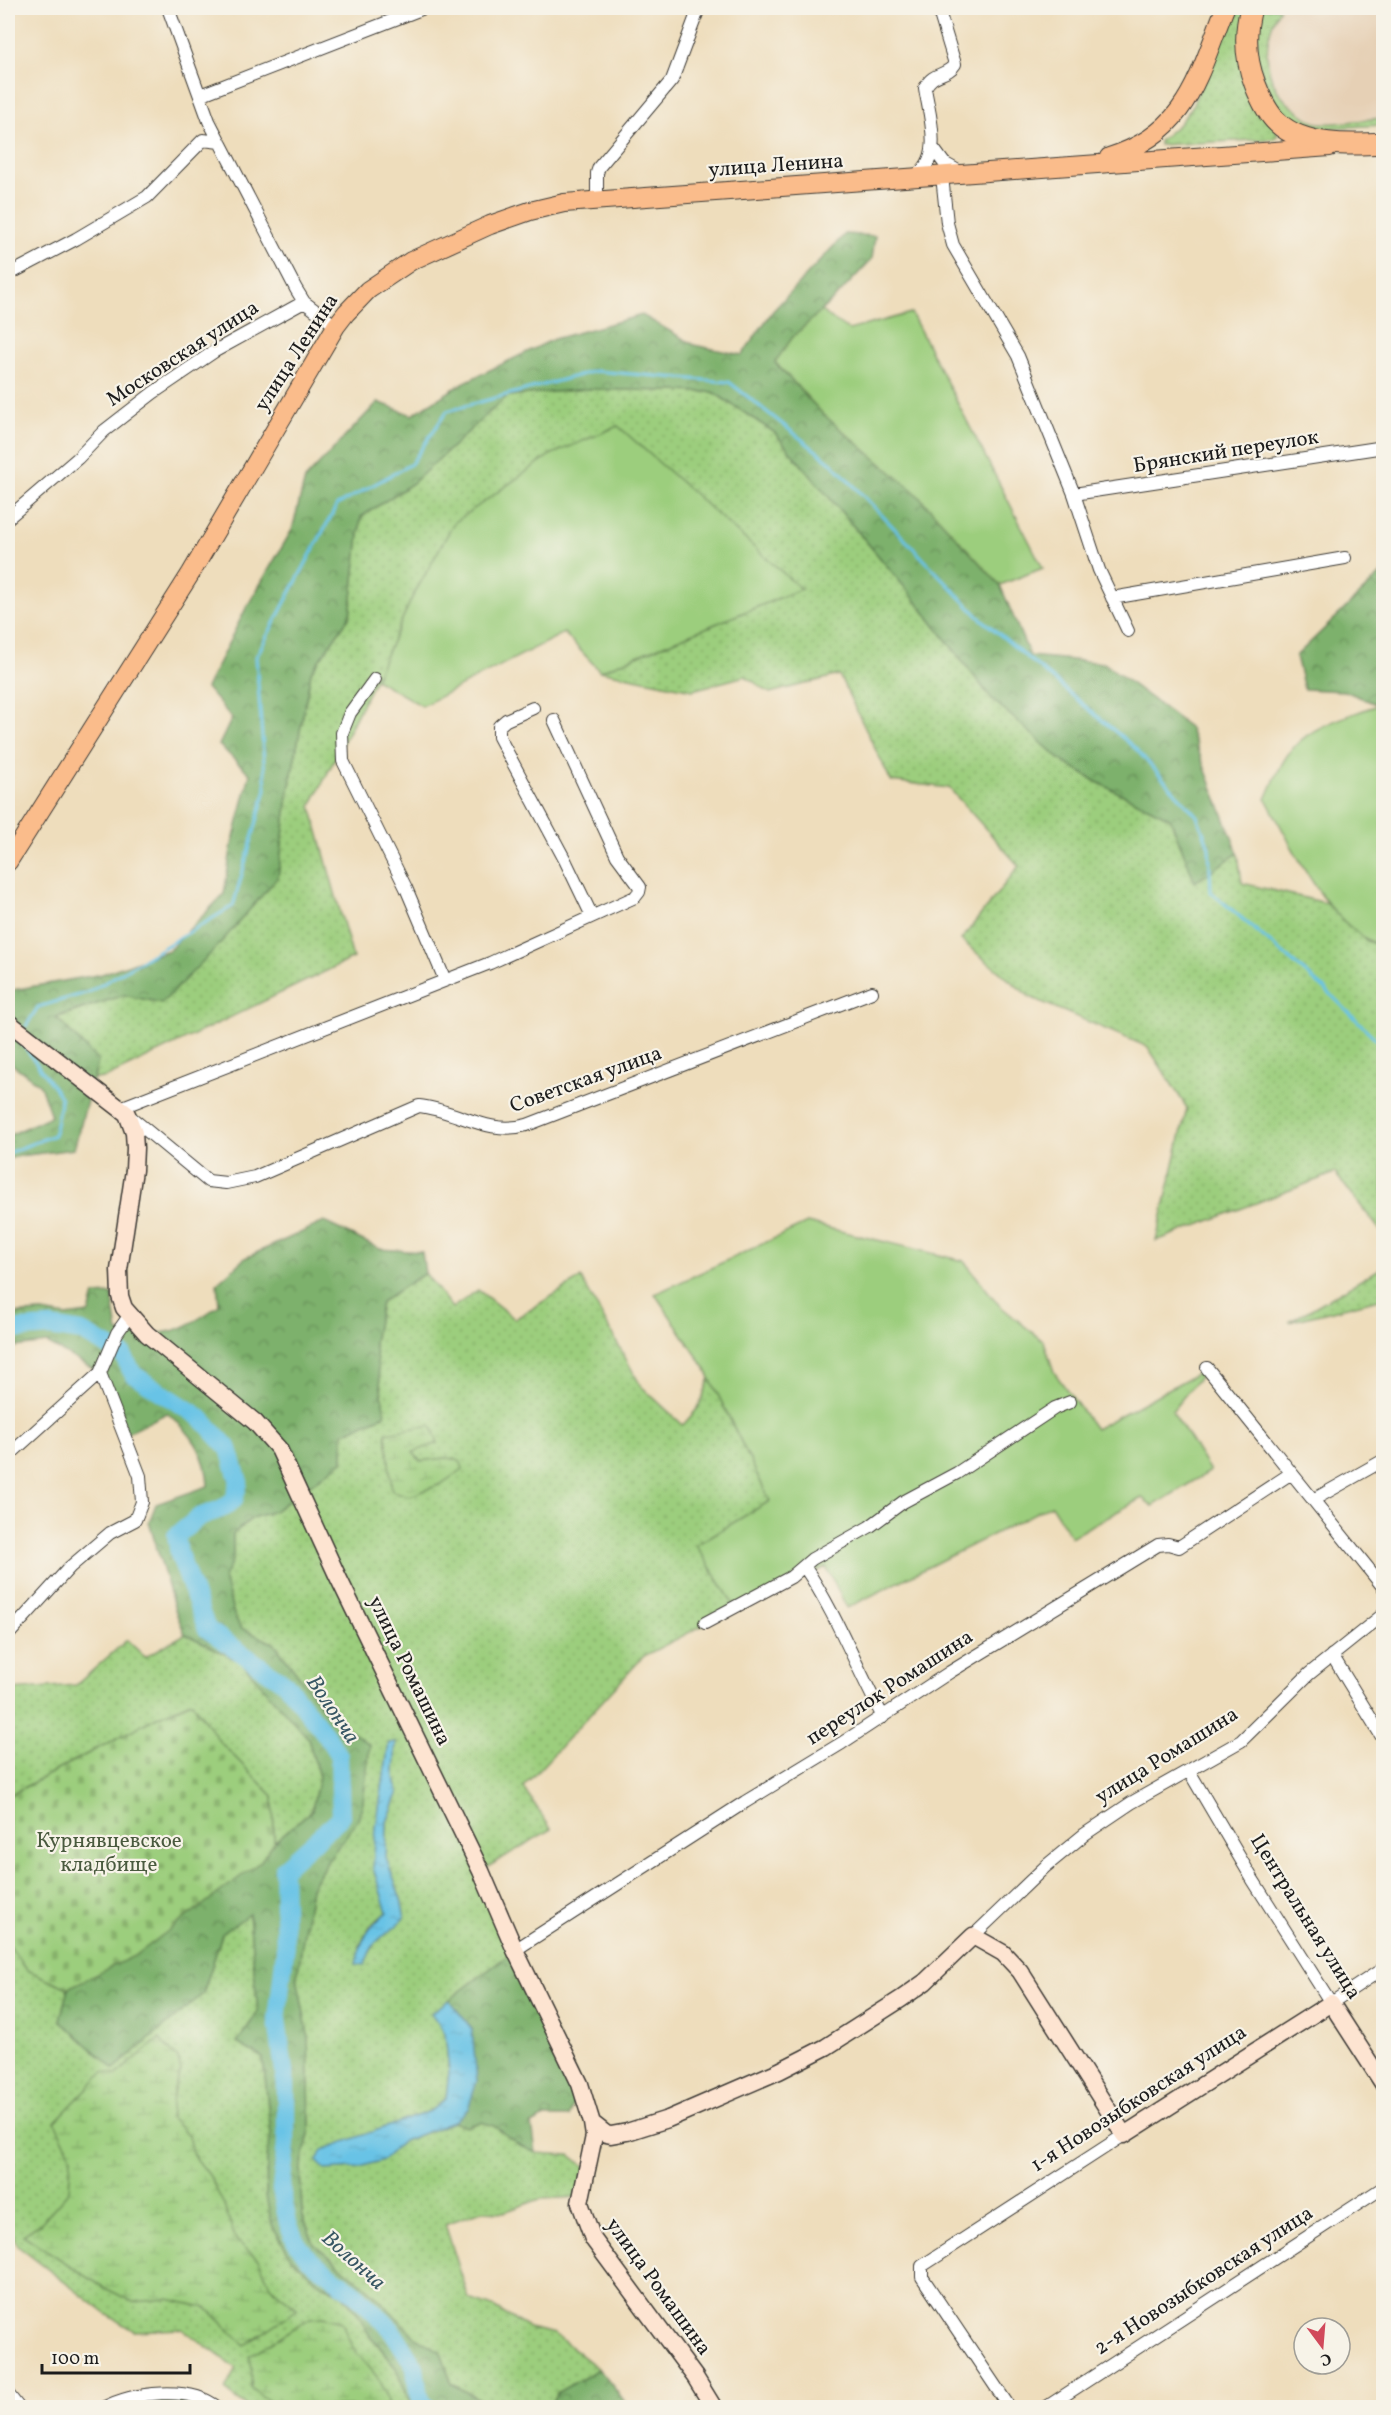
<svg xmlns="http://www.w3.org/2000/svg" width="1391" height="2415" font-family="Vollkorn,serif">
  <defs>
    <pattern id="grass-dots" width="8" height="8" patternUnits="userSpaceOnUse" patternTransform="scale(1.5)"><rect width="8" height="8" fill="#9cce7d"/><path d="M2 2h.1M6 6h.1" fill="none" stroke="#86b06b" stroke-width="1.8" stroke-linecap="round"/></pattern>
    <pattern id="forest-crowns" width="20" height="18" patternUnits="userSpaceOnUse" patternTransform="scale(1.5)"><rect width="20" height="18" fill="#7db16c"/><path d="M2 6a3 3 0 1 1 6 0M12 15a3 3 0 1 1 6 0" fill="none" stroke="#668f58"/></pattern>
    <pattern id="wetland-marsh" width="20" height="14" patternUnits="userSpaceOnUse" patternTransform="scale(1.5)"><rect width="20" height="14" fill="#9cce7d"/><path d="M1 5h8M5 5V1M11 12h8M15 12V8" fill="none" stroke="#86b06b"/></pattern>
    <pattern id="cemetery-stones" width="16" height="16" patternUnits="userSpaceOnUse" patternTransform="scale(1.5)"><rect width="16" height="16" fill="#9cce7d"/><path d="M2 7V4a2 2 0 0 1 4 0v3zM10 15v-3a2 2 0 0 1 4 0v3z" fill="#86b06b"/></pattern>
    <pattern id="water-ripples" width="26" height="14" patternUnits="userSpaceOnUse" patternTransform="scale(1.5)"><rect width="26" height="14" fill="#68c3e6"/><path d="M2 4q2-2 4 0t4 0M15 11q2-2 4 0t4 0" fill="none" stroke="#5aa7c5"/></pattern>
  </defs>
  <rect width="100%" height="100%" fill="#f7f3e8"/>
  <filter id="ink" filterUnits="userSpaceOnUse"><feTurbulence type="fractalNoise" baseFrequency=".0167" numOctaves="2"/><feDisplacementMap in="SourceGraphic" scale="12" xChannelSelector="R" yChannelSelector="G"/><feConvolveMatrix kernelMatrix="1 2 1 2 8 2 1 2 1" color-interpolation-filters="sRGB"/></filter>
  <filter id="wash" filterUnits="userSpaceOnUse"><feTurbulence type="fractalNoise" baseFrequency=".008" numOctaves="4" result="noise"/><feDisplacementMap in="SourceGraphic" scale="24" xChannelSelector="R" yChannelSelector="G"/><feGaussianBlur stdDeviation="1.35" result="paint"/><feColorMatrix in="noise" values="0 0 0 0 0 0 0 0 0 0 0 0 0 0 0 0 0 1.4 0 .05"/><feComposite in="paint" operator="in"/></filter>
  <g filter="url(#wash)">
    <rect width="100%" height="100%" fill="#eeddbc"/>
    <path fill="#e6d0b5" d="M1280,8h103v110l-65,5 -31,-20 -9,-10 -8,-19 -4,-20 5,-25z"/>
    <path fill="url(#grass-dots)" stroke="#5c754c" stroke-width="1.5" fill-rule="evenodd" d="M1232,8h12l34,128 -5,3 -114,6v-4l20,-17 13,-17z
      M1258,8h22c-20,35 -18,79 18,103 6,4 13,11 20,12 14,2 49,-4 65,-5v7l-71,4 -16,-3 -19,-15 -21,-51z
      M587,389l126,3 61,40 139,165 78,101 71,63 33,20 75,37 25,63 43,-28 4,30 84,20 41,38 16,6v287l-48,-61 -179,68 31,-133 -39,-61 -118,-50 -69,-57 58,-74 -70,-78 -58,-7 -52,-106 -69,18 -25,-17 -52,14 -93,-19 201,-82 -347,-66 -42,75 -37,81 -64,127 42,152 -248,120 -11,1 4,-18 -42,-43 68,-23 38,8 116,-126 10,-82 23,-123 39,-56 11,-100 52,-33 94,-87z
      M1383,1267v31l-94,24z
      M425,1273l27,35 26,-18 37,29 66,-41 60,108 42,39 15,-17 12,-30 60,123 -74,44 40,63 -92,48 -121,131 28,42 -70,42 34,79 -83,63 13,20 4,39 -3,26 -16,13 -26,10 -21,39 20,-19 50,-19 13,5 14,-5 14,4 24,18 18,9 34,2 17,13 -7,29 -40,2 -36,13 -22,-1 -37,13 24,75 24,8 35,21 27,6 44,35 -41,23 -9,15h-56l-41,-23 -11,-32 -26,-15 -43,-45 -58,-48 -12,-30 -2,-43 10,-41 -2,-95 -11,-58 14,-89 17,-28 42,-115 -44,-33 -51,-68 -34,-16 -7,-13 -10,-37 9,-20v-24l19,-16 22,-7 69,-50 -1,-28 43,-18 -11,-72 7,-41zM386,1434l27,18 7,9 26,-3 -5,26 -31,12 -17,-5zM396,1742l-2,29 4,23 -11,28 -1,37 15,40 -3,26 -18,11 -12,19 -9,-8 12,-22 16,-13 -11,-84 13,-85z
      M185,1634l57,27 66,77 11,39 -7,33 -38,32 -1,-46 -54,-55 -28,-39 -34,15 -149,79v-113l3,7 65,-5 51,-45 18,17z
      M249,1913l9,99 -21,31 26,15 8,76 -4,24 -1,38 55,88 20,9 16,19 10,19 28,35 17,41h-165l-22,-17 11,-22 -54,-39 -48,2 -28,-17 -87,-67 -11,-17v-286l19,26 41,18 -7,32 142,-26 19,-60z
      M158,2399l32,3 11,5 -75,1z"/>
    <path fill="url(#forest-crowns)" stroke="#4c6644" stroke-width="1.5" d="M845,234l30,2 -3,23 -31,33 -48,45 -18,26 48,51 92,78 85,93 30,71 74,7 85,64 49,126 -43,29 -25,-64 -75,-37 -33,-20 -71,-63 -78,-101 -139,-165 -61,-40 -126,-3 -80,7 -94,87 -52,34 -11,99 -39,56 -23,123 -10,82 -61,70 -55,56 -38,-8 -68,22 42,44 -24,88 -55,7 -11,3v-23l43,-20 -11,-31 -32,-24v-70l94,-17 67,-24 55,-56 7,-45 19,-75 -31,-29 13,-27 -26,-30 39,-78 47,-80 13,-51 73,-77 34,13 51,-32 91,-44 88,-24 52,30 48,10 30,-43z
      M1383,572l1,123 -6,10 -33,-14 -41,-2 -8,-33z
      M324,1222l56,27 42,3 3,21 -44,29 -7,41 11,72 -42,18v28l-69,50 -22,7 -19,16v24l-9,20 10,37 7,13 34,16 51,68 44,33 -7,57 -5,18 -30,40 -17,28 -14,89 11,58 2,95 -10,41 2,43 12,30 58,48 43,45 26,15 11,32 41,23h-81l-17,-41 -28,-35 -10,-19 -16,-19 -20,-9 -29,-25 -20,-34 -6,-29 1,-38 4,-24 -8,-76 -26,-15 21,-31 -9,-98 -27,20 -19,60 -89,75 -54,-49 8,-32 192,-126 14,-20 38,-32 7,-33 -11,-39 -67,-76 -56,-28 -10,-24 -26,-88 7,-18 52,-18c-1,-32 -16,-53 -41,-73l-42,21 -25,-61 -53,-30 -39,5v-34l34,-2 24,4 23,-3 5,-18 18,-1 6,38c48,4 62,2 101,-27l-2,-22 28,-25z
      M515,1950l65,134 -11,33h-24l-13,7 4,29 -18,-9 -24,-18 -14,-4 -14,5 -13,-5 15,-13 4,-80 -23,-29z
      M599,2369l30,38h-80l9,-15z"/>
    <path fill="url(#wetland-marsh)" stroke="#5c754c" stroke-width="1.5" d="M431,1425l7,18 -25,9 7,9 26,-3 14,2 3,9 -22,15 -31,12 -18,-5 -6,-58z
      M159,2039l19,19 3,13 -7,18 -4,29 18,17 4,18 17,22 14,28 13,37 23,20 11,26 28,23 -53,36 -38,-37 -39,-9 -35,3 -30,-15 -80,-52 17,-11 29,-33 2,-35 -16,-34 48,-50 14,2z
      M323,2317l19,5c3,7 5,16 9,22 13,23 37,34 36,63h-110l-26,-19 1,-21 -3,-11 61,-38z"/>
    <path fill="url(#cemetery-stones)" stroke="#5c754c" stroke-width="1.5" d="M192,1702l27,39 54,55 1,46 -14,20 -124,93 -68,33 -41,-18 -19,-26v-148l149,-79z"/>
    <path fill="#9cce7d" stroke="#5c754c" stroke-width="1.5" d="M821,311l28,19 62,-17 132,255 -43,17 -85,-93 -92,-78 -48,-52 18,-25z
      M618,426l183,163 -201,82 -36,-38 -142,73 -47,-27 37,-81 42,-75 96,-68z
      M1383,695v252c-56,-20 -89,-98 -117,-148 8,-17 15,-39 29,-53 20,-22 55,-30 82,-41z
      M807,1223l157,38 35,44 45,37 10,30 41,57 112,-61 -35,43 38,60 -57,35 -11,-8 -71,39 -20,-32 -204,103 -21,-41 -90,41 -40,-63 74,-44 -65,-133 -50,-74z"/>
    <path fill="url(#water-ripples)" stroke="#427081" stroke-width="1.5" d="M396,1742l-2,29 4,23 -11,28 -1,36 15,41 4,19c-19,20 -31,16 -40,47l-9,-1c5,-25 12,-36 31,-52l-14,-44 3,-40 13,-85z
      M449,2000l23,29 5,52 -9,28 -15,13 -50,19 -20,19 -26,8 -32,2 -8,-9 5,-11 108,-39 16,-13 3,-26 -4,-39 -14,-20z"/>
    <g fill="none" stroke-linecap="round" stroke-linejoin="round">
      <path stroke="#68c3e6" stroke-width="3" d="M26,1026l12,-19 51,-15 144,-86 33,-117 -10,-132 81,-152 74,-41 36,-53 148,-40 134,11 104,82 146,153 156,131 62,68 12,31 2,45 116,99 57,56
        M8,1153l46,-18 7,-37 -42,-59"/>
      <path stroke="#68c3e6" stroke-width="18" d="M8,1330l42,-3 32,5 41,23 10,19 68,44 28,31 10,33 -5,18 -13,9 -22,8 -23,19 3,18 28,75 79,55 40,51 13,21 2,61 -58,52 2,82 -8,69 9,66v58l-5,45 7,34 7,17 13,18 50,38 33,33 24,38 3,24 5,13 5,4"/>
    </g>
  </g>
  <g filter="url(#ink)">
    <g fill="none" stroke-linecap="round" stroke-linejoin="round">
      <defs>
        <path id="street" d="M168,8l41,113 87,168 8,13 32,24
          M200,95l224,-87
          M933,148l11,15 16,9
          M914,176c31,-16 15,-61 11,-88 8,-17 22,-11 30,-24l-17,-56
          M942,176l5,47 6,22 65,111 56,138 25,76 29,61
          M597,200v-27l2,-6 73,-87 27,-72
          M8,273l9,-3 59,-31 71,-42 56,-57 17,2
          M1074,494l310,-47
          M8,518l70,-60 26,-27 49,-38 62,-42 89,-49
          M1112,598l233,-40
          M375,679l-25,34 -8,20 1,28 63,127 39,92
          M533,708l-27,12 -7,6v11l66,123 27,56
          M120,1108l370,-145 145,-66 4,-5 1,-5 -23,-31 -63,-136
          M128,1115l80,66 18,2 29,-6 164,-71c38,4 69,30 108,19l345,-133
          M1207,1368l177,220
          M8,1456l92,-83
          M1313,1500l71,-40
          M804,1566c32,47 52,101 79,151
          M705,1623l86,-46 21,-18 57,-32 34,-25 54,-29 98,-65 15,-6
          M8,1635l62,-68 40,-34 25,-13 7,-18 -2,-26 -40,-103 17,-40 12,-17
          M1332,1655l52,85
          M1189,1771l64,109 78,123 53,-35
          M973,1936l73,-70 39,-32 46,-31 110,-62 68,-67 75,-60
          M515,1950l230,-148 97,-59 108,-71 208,-127 10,-1 11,3 111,-73
          M8,2394l11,14
          M103,2408c30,-16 88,-23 115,0
          M1010,2408l-88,-131v-11l202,-131
          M1045,2408l339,-221"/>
        <path id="secondary" d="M8,1022l119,92 7,19 1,15 -1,22 -15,100 1,26 4,12 23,26 108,88 24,27 58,126 144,296 34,79 65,134 12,39 2,13 -14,67 13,36 102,138 19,31
          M592,2123l14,11 5,1 16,-3 41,-13 111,-48 47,-24 75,-48 24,-17 48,-46 30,17 17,18 104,164 207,-132 53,82"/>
        <path id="primary" d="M1109,157c79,-24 89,-81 116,-149
          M8,862l183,-289 145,-247 10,-13 22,-23 43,-29 79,-36 40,-14 34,-8 766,-56"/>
        <path id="highway" d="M1251,8c-7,26 -6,50 4,76 5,13 12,29 23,39 26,24 72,22 106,20"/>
      </defs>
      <use href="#street" stroke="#3c3934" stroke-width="14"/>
      <use href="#secondary" stroke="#3c3934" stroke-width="19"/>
      <use href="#primary" stroke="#3c3934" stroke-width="20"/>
      <use href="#highway" stroke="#3c3934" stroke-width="23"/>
      <use href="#street" stroke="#fff" stroke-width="12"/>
      <use href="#secondary" stroke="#fde4d1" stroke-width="16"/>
      <use href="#primary" stroke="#fabc8b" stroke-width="18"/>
      <use href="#highway" stroke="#fabc8b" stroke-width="21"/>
    </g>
  </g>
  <g text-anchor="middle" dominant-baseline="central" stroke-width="4.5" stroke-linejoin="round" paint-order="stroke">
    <g font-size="21" fill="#1c1c1c" stroke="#f7f3e8">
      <text transform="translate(776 166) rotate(-4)">улица Ленина</text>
      <text transform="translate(297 353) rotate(-57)">улица Ленина</text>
      <text transform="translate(183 354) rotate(-33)">Московская улица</text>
      <text transform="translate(1226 452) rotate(-9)">Брянский переулок</text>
      <text transform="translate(586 1080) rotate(-20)">Советская улица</text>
      <text transform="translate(409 1671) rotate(64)">улица Ромашина</text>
      <text transform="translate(890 1688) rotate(-33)">переулок Ромашина</text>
      <text transform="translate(1167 1756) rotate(-32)">улица Ромашина</text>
      <text transform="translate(1305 1917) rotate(58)">Центральная улица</text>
      <text transform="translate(1139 2099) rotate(-33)">1-я Новозыбковская улица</text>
      <text transform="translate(1204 2281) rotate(-33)">2-я Новозыбковская улица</text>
      <text transform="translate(658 2287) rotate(54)">улица Ромашина</text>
    </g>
    <g font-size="21" fill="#495a3e" stroke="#f7f3e8">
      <text x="109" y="1841">Курнявцевское<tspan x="109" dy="24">кладбище</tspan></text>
    </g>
    <g font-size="22" font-style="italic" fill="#375663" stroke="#f7f3e8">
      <text transform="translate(332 1710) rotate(56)">Волонча</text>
      <text transform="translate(353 2261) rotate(42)">Волонча</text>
    </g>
  </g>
  <rect width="1391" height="2415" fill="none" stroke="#f7f3e8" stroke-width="30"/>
  <g transform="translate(1322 2346) rotate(164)"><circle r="28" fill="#f7f3e8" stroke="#9f9d96" stroke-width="1.5"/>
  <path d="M0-4.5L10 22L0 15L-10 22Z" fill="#d1495b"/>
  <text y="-9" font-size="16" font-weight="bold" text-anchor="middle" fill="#1c1c1c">С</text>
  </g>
  <path d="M42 2364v9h148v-9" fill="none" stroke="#1c1c1c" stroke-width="3"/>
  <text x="51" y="2364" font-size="18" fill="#1c1c1c" stroke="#f7f3e8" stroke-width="4.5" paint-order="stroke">100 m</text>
</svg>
